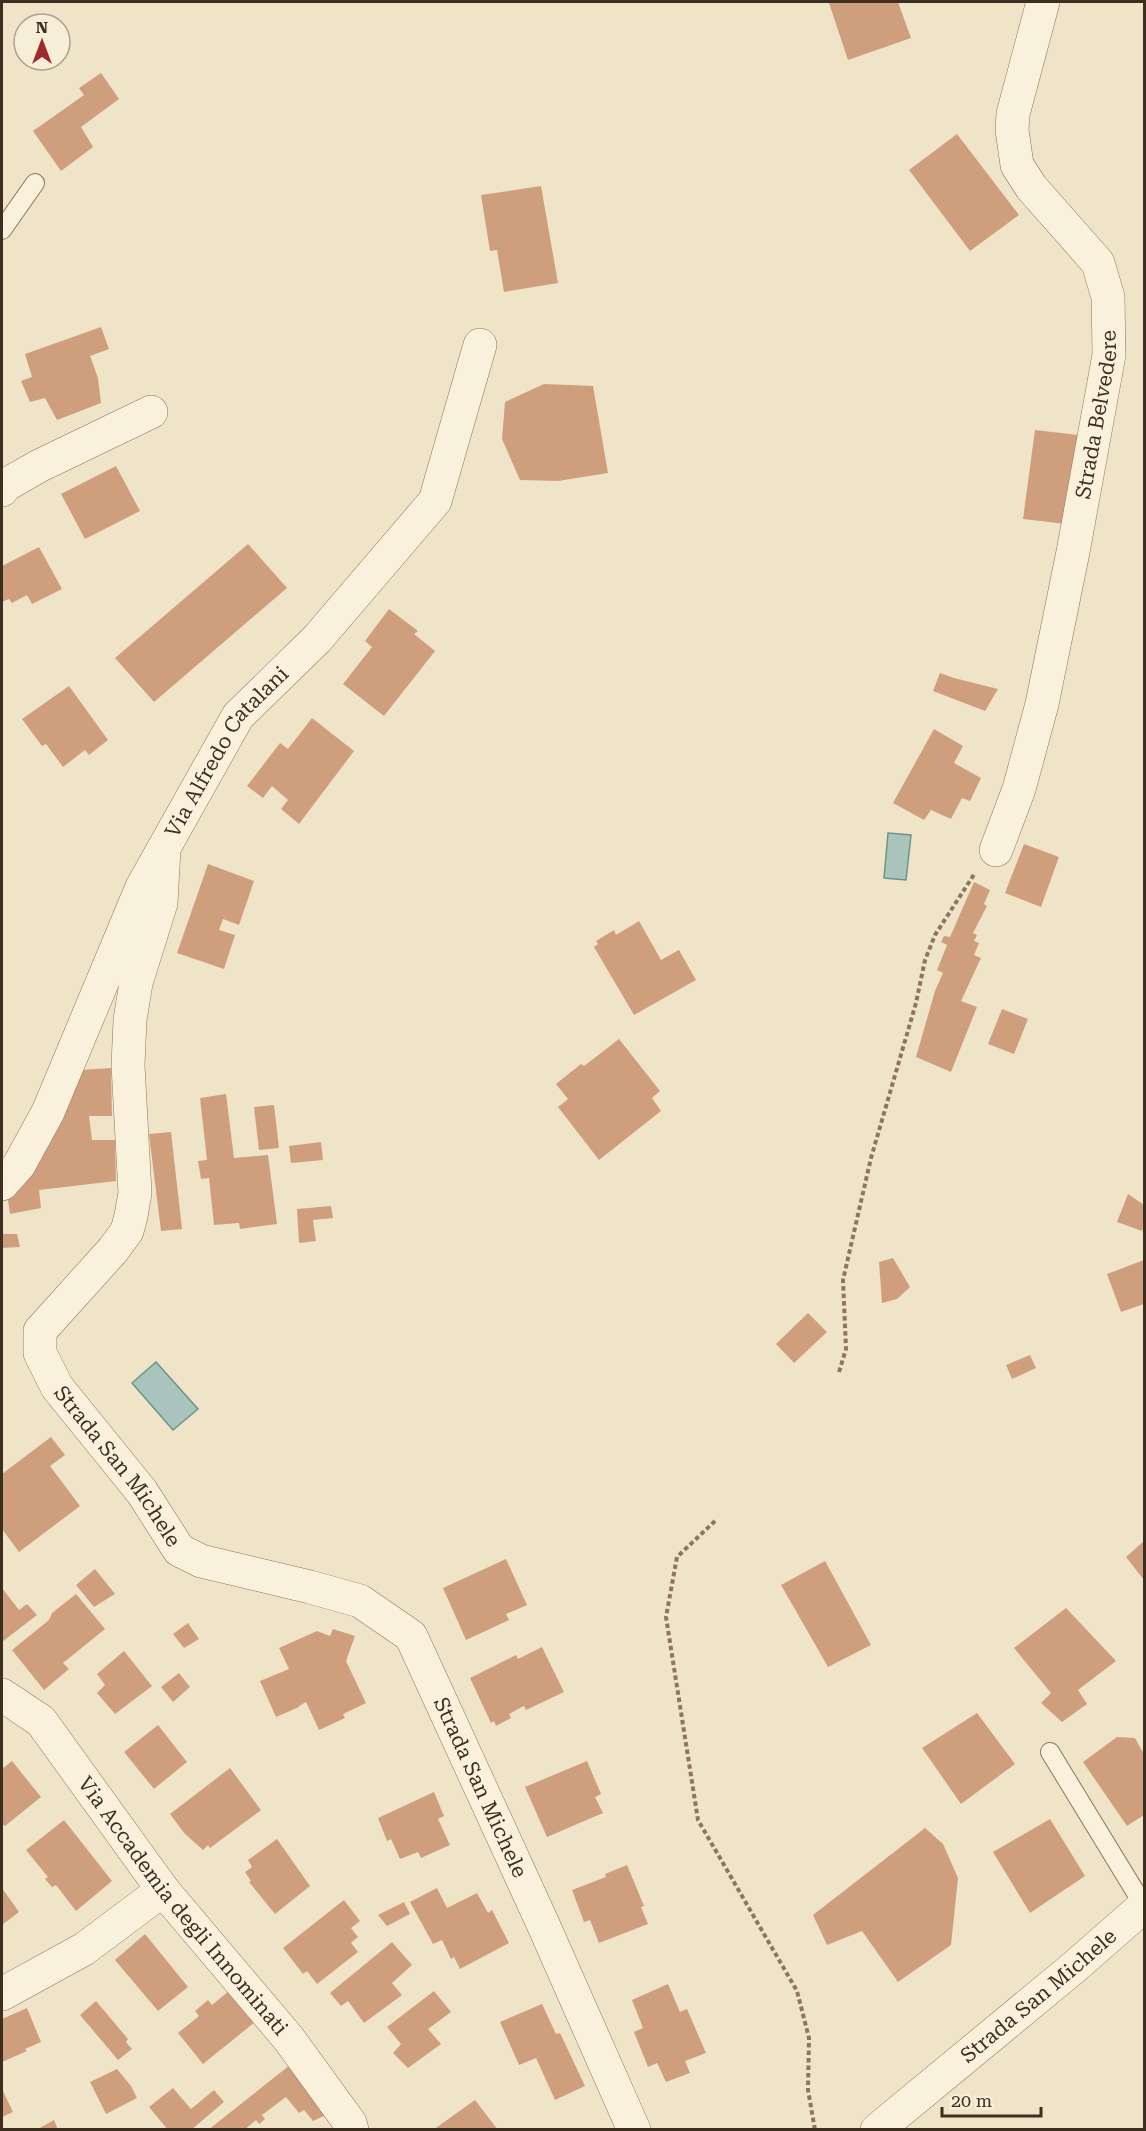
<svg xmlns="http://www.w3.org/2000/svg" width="1146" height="2131" font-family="'Roboto Serif',serif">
  <rect width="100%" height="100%" fill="#f0e4c8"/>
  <path fill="#a9c4bc" stroke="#6f938a" stroke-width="1.5" d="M888,833l23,2 -5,45 -22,-2z
    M156,1362l42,47 -25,21 -41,-47z"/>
  <path fill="#cf9f7d" d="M835,2h63l13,36 -63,22 -19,-57z
    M101,73l18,26 -38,28 12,20 -32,24 -28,-40 51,-36 -5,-7z
    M957,134l62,81 -49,36 -61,-81z
    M541,186l17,97 -54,9 -7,-42 -7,1 -9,-56z
    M101,327l8,22 -19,7 8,22 3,25 -44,17 -12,-22 -15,4 -9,-21 11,-4 -7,-23z
    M544,384l49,2 15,87 -50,8 -38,-1 -18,-41 3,-37z
    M1035,430l43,5 -12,89 -43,-5z
    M116,466l24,45 -55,28 -24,-45z
    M248,544l39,44 -133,114 -39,-44z
    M39,547l23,42 -30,15 -5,-9 -15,8 -3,-4 -7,3v-36z
    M389,609l29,22 -4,3 21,17 -51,65 -41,-32 29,-37 -7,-6z
    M940,673l14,5 44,11 -13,22 -52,-20z
    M69,686l39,54 -19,15 -4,-5 -22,17 -17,-23 -4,2 -20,-27z
    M312,718l42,33 -55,73 -18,-15 7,-9 -16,-14 -9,12 -16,-12 33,-43 8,6z
    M934,729l29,17 -9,17 27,15 -11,23 -8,-3 -11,21 -20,-9 -7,10 -31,-17z
    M1024,844l35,13 -18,50 -36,-14z
    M208,864l46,17 -15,44 -16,-6 -4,11 16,5 -11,34 -47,-16z
    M974,882l16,8 -6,14 3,2 -14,27 4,2 -3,6 5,2 -5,12 7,3 -20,43 16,6 -26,65 -35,-15 19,-66 8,-18 -6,-3 10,-25 -6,-3 3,-6 6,1z
    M639,921l22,39 18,-10 17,30 -62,35 -40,-68 4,-3 -2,-3 18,-11 2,5z
    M1002,1009l26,10 -14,35 -26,-10z
    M619,1039l41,52 -8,7 9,13 -62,49 -41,-53 10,-8 -12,-15 25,-20 3,2z
    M111,1068l1,48h-23l3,24h23l1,41 -77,9 2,18 -31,6 -3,-20 74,-124z
    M226,1094l8,64 34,-3 9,69 -37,5 -1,-6 -25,2 -5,-47 -8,1 -3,-18 9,-1 -7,-62z
    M274,1105l5,43 -20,2 -5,-43z
    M171,1132l11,97 -21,2 -12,-97z
    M321,1142l2,18 -32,3 -2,-17z
    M1128,1194l16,11v21l-2,5 -25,-9z
    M331,1206l2,12 -20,2 3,21 -17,2 -2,-34z
    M2,1234h15l3,13 -18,1z
    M893,1258l17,29 -13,12 -15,4 -3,-41z
    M1144,1260v44l-23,8 -14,-38z
    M808,1313l19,19 -33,31 -18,-19z
    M1030,1355l6,13 -24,11 -6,-14z
    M51,1437l14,18 -15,11 30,40 -61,46 -17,-23v-55z
    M1144,1541v39l-18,-23z
    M506,1559l21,46 -21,9 3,6 -43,20 -23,-52z
    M825,1561l46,84 -43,22 -47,-82z
    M95,1569l20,25 -21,13 -18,-22z
    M2,1588l17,22 8,-6 10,11 -35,27z
    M76,1594l29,35 -42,34 6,6 -25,21 -32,-40 37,-30 3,-7z
    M1066,1608l50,53 -38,29 9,14 -25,18 -21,-19 10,-10 -37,-45z
    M188,1623l11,16 -15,9 -11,-14z
    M333,1629l22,7 -9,25 20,42 -23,11 2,4 -26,12 -13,-28 -7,4v1l-23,10 -16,-36 29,-12 -10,-21 38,-17 13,5z
    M542,1647l22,45 -38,18 -2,-4 -15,8 2,4 -15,8 -2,-5 -3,2 -21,-45 46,-23 2,4z
    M124,1651l28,35 -37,28 -18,-21 8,-8 -8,-11z
    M179,1673l11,14 -17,15 -12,-15z
    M977,1713l38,51 -54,40 -39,-56z
    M158,1725l29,37 -33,27 -30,-37z
    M1117,1737l18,1 9,16v61l-17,11 -44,-64z
    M12,1761l29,36 -36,29 -3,-2v-55z
    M587,1761l14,33 -6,3 8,16 -56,24 -22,-50z
    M230,1768l31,42 -51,38 -2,-3 -5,5 -19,-17 -14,-19z
    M434,1792l10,24 -6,3 12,26 -29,13 -3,-6 -18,7 -9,-20 -4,2 -9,-23z
    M1050,1819l35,57 -55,37 -37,-61z
    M64,1820l48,61 -36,30 -20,-26 -4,2 -7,-8 3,-2 -22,-27z
    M925,1828l18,16 15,34 -7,67 -53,37 -36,-51 -35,14 -14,-30z
    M277,1839l33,47 -35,28 -26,-32 2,-1 -6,-9 7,-5 -4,-7z
    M627,1865l17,41 -3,1 7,17 -49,19 -9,-23 -6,2 -12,-32 34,-13 -1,-3z
    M2,1888l17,24 -17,13z
    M437,1888l10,20 30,-15 11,20 4,-3 17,33 -49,26 -6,-12 -3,2 -9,-19 -9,4 -23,-42z
    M344,1900l16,21 -9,7 7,9 -7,6 7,9 -41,32 -10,-13 -4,3 -20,-26z
    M404,1902l6,12 -23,12 -9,-11z
    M145,1934l43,53 -30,24 -43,-51z
    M392,1942l20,23 -20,18 10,12 -38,28 -16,-22 -7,5 -11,-13z
    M668,1984l12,28 7,-3 19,44 -21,8 5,12 -24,9 -9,-19 -9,4 -14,-35 9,-4 -11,-28z
    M229,1991l26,31 -52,42 -25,-31 21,-17 -4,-5 13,-11 4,5z
    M434,1991l17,21 -23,17 13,15 -33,24 -15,-15 8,-9 -14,-17z
    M96,2001l32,38 -2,3 6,7 -14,11 -38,-45z
    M542,2004l14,30 4,-1 25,53 -30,14 -19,-42 -17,7 -19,-43z
    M27,2008l14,34 -16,7 2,2 -25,11v-43z
    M295,2061l35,52 -17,8 -9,-11 -5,3 -13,-16 -24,18 3,4 -6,5 -3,-4 -12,10h-36z
    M117,2069l14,17 6,12 -31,16 -16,-32z
    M173,2088l18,21 23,-19 10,12 -33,28h-23l-19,-23z
    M2,2089l11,23 -11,5z
    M475,2100l23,30h-65z
    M54,2120l4,10h-22z"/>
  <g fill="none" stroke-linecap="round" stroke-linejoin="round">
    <defs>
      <path id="service" d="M2,230l33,-47
        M1050,1752l94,154"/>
      <g id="minor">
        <path d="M2,490l2,-4 35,-20 112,-54"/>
        <path id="s1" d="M164,848l-3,55 -25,80 -6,37 -2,45 7,128 -4,23 -4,15 -14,19 -73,81v22l17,34 85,105 37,58 22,11 109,26 50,14 51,35 132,288 91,206"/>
        <path id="s2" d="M996,850l23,-61 23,-85 31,-152 36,-197 -1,-58 -10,-34 -67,-76 -14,-22 -5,-35 1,-16 30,-112"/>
        <path id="s3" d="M2,1184l17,-19 29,-53 94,-225 96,-171 79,-77 118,-138 45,-156"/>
        <path id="s4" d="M2,1695l39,26 122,169 126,149 61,84 2,7"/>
        <path d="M2,1994l82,-45 79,-59"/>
      </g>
      <g id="tertiary">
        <path id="s5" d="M877,2130l195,-161 72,-63"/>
      </g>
    </defs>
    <use href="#service" stroke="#8d765c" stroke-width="20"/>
    <use href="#minor" stroke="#8d765c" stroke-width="34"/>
    <use href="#tertiary" stroke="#8d765c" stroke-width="34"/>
    <path stroke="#8d765c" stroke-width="4" stroke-dasharray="4.5 3" stroke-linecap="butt" d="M839,1372l7,-23 -3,-69 28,-122 45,-155 9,-43 10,-25 40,-62
      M715,1521l-38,36 -11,60 32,203 99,171 12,47 -1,52 7,40"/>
    <use href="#service" stroke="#faf1dc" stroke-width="18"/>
    <use href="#minor" stroke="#faf1dc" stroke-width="33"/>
    <use href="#tertiary" stroke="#faf1dc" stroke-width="33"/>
  </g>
  <g text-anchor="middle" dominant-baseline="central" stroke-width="5" stroke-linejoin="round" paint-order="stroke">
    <g font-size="21" fill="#3d2e20" stroke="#f7eed8">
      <text stroke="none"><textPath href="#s2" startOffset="448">Strada Belvedere</textPath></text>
      <text stroke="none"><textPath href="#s3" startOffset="490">Via Alfredo Catalani</textPath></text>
      <text stroke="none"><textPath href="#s1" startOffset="681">Strada San Michele</textPath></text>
      <text stroke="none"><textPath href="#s1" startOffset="1202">Strada San Michele</textPath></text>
      <text stroke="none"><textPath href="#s4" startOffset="280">Via Accademia degli Innominati</textPath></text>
      <text stroke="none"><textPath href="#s5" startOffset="210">Strada San Michele</textPath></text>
    </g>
  </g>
  <rect width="1146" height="2131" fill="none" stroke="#3d2e20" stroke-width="6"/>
  <g transform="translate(42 42)"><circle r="28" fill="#f7eed8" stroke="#ada18e" stroke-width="1.5"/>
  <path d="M0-4.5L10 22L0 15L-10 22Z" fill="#9e2a2b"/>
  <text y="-9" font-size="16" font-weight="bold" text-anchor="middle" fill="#3d2e20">N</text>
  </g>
  <path d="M942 2107v9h99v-9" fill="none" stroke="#3d2e20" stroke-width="3"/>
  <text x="951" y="2107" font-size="18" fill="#3d2e20" stroke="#f7eed8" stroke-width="4.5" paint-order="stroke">20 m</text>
</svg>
